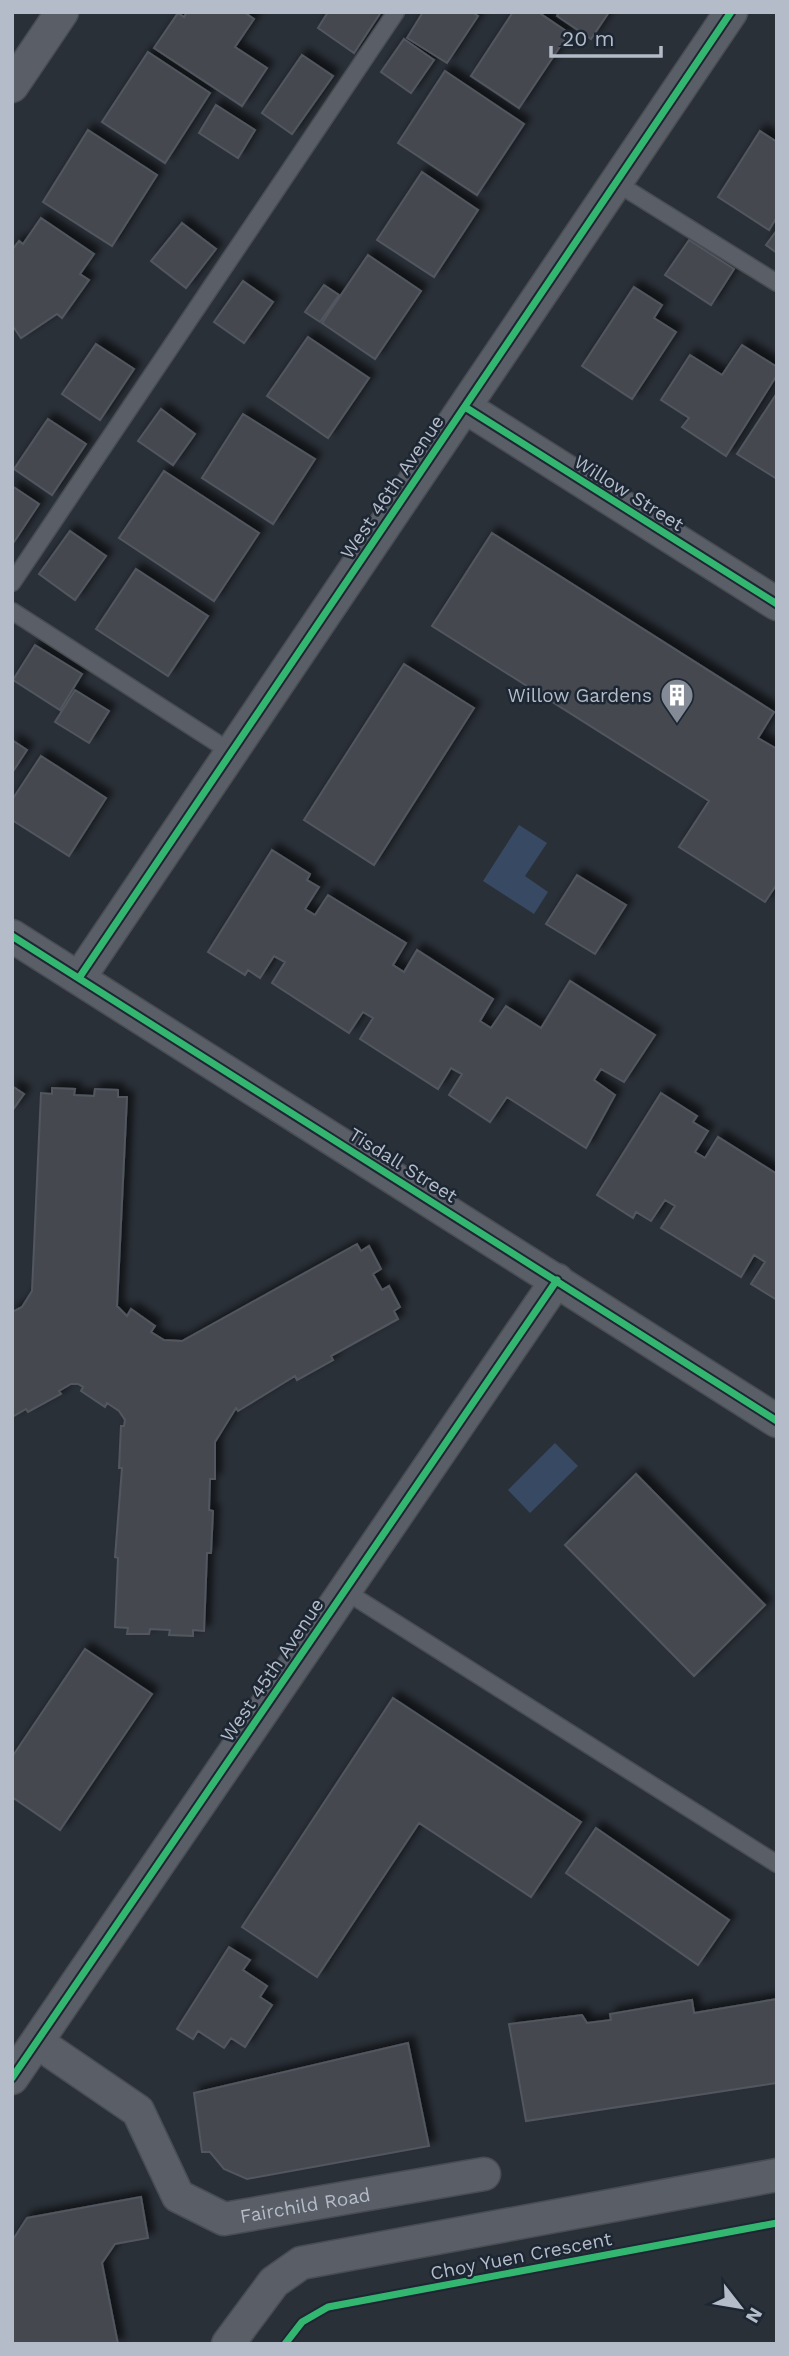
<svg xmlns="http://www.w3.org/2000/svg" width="789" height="2356" font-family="'Work Sans',sans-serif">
  <defs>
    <filter id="shadow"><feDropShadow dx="6" dy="-6" stdDeviation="3.5" flood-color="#0009"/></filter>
  </defs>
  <rect width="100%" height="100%" fill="#2a3038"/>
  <path fill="#384963" d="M519,825l28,18 -22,33 23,16 -14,22 -51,-33z
    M555,1443l23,23 -48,47 -22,-23z"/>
  <path fill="#444950" stroke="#52575f" stroke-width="2" filter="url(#shadow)" d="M187,12h57l10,7 -19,28 32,21 -25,38 -88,-58 24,-35 6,4z
    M328,12h53l-27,41 -36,-25z
    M423,12h49l6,4 -31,47 -40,-25z
    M513,12h25l31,21 -50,75 -48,-32z
    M559,12h50l-18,27 -34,-23z
    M404,39l30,21 -23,33 -30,-21z
    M148,52l62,41 -45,70 -63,-41z
    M302,55l31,21 -41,58 -30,-21z
    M445,71l79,53 -47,71 -79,-52z
    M216,105l39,25 -17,28 -39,-25z
    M88,130l69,45 -45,71 -69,-44z
    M760,131l17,11v75l-8,13 -51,-33z
    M422,172l56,38 -44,67 -57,-37z
    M41,218l53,36 -14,20 9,6 -27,38 -5,-4 -36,24 -9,-13v-75l7,-9 4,3z
    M182,223l34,26 -30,39 -35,-27z
    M777,230v23l-11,-8z
    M689,240l45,29 -23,36 -46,-30z
    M368,255l53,36 -46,68 -53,-36z
    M243,281l30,21 -29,41 -30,-21z
    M324,285l15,10 -19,27 -15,-10z
    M634,287l28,18 -8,13 22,14 -44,67 -50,-33z
    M308,337l61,41 -41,60 -61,-42z
    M96,344l38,25 -34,51 -38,-26z
    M742,345l35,22v8l-51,81 -44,-29 7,-9 -28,-18 29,-45 32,20z
    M777,393v86l-40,-25z
    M161,409l34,25 -22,31 -35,-24z
    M243,414l72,45 -42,65 -71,-46z
    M48,419l38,25 -34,51 -38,-26z
    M164,471l95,62 -45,68 -95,-63z
    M12,486l27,18 -27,41z
    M70,531l36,25 -31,44 -36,-26z
    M492,533l282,179 -16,26 19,11v135l-12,18 -86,-55 30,-46 -277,-175z
    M136,569l72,47 -40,60 -72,-47z
    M35,645l47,29 -22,36 -47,-30z
    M404,664l70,44 -100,157 -70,-45z
    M75,690l34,21 -20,32 -34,-21z
    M12,740l15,10 -15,23z
    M41,756l65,42 -37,58 -57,-36v-20z
    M272,850l38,24 -3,6 12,7 -14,22 10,6 13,-20 78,48 -13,22 11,7 13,-22 76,49 -13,22 11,7 15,-22 35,22 29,-47 85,54 -31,47 -23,-13 -7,11 21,15 -29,53 -79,-51 -17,25 -41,-27 13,-21 -11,-6 -13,21 -78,-50 13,-21 -10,-6 -14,21 -77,-50 13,-21 -11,-6 -14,22 -12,-8 -3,5 -37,-23z
    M577,875l49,30 -31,49 -49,-30z
    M12,1086l12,8 -12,17z
    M52,1088l23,1 -1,6 20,1 1,-7 23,1v7h9l-10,209 10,10 4,-7 24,17 -4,6 13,8 18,1 175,-97 4,7 8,-5 12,23 -8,5 9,16 7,-4 11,21 -6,4 4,8 -67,37 2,4 -36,20 -2,-4 -57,35 -2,-3 -21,34v37h-5l-1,31 4,1 -2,42h-4l-3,78 -11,-1v6l-24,-1 1,-5 -20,-1 -1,5h-22l1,-6 -13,-1 3,-69 -3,-1 7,-89h-3l2,-42h3l1,-6 -6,-9 -12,-8 -2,4 -24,-16 2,-4 -5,-3h-7l-12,7 2,3 -33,18 -2,-3 -14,8v-105l10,-5 10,-16 9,-198 11,1z
    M661,1093l36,23 -4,6 15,9 -13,21 10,6 13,-21 59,37v126l-26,-16 14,-22 -11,-7 -13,22 -80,-49 14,-22 -10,-6 -14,21 -15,-9 -3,6 -36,-23z
    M636,1474l129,131 -71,71 -129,-131z
    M85,1649l67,45 -92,136 -48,-33v-40z
    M393,1698l188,124 -50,75 -112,-74 -102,154 -75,-50z
    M596,1828l133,92 -31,45 -132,-92z
    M229,1947l21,13 -7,10 24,16 -7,11 12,8 -27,42 -14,-9 -7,10 -26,-17 -5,8 -16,-10z
    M777,1999v84l-251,38 -17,-97 73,-9 5,8 24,-3 -1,-6 82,-14 2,13z
    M408,2043l21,103 -182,33 -23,-10 -14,-17h-8l-8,-59z
    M141,2197l7,41 -33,6 -13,19 16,81h-105l-1,-103 15,-23z"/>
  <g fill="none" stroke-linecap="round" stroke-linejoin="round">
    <defs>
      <path id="service" d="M615,182l162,101
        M12,583l384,-571
        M12,611l219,141
        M345,1591l432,273"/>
      <g id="minor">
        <path d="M12,86l50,-74"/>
        <path d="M465,407l312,197"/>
        <path d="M12,936l765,485"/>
        <path d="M79,978l652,-966"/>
        <path id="s1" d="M37,2042l101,69 40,85 46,23 260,-45"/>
        <path d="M12,2078l545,-798"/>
        <path d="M228,2344l46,-62 27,-19 476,-88"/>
      </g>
    </defs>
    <use href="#service" stroke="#484c53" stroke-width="19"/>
    <use href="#minor" stroke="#484c53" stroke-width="35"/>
    <use href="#service" stroke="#5a5e66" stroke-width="16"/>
    <use href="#minor" stroke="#5a5e66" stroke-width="32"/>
    <defs>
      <path id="cycleway" d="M465,407l312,197
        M12,936l765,485
        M79,978l652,-966
        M12,2078l545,-798
        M285,2344l17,-22 26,-15 449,-84"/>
    </defs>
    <use href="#cycleway" stroke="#1d2633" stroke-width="11"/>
    <use href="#cycleway" stroke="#33b770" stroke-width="7"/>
  </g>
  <defs>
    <symbol id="building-pin" viewBox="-11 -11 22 30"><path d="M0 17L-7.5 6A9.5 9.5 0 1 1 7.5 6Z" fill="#848b96" stroke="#1d2633"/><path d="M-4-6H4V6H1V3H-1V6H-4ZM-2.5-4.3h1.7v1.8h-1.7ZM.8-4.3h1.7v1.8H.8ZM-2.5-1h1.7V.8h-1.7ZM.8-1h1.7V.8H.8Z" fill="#fff"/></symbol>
  </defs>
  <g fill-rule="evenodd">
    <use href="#building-pin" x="658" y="676" width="38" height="52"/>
  </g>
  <g text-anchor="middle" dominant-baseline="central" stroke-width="5" stroke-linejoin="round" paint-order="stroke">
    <g font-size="19" fill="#b4bcc9" stroke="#1d2633">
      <text transform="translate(392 487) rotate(-56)">West 46th Avenue</text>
      <text transform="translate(629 493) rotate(32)">Willow Street</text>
      <text transform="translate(403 1165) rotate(32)">Tisdall Street</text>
      <text transform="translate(272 1670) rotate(-56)">West 45th Avenue</text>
      <text stroke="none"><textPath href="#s1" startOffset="350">Fairchild Road</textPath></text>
      <text transform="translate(521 2256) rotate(-11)">Choy Yuen Crescent</text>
    </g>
    <g font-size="19" fill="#b4bcc9" stroke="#1d2633" text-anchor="end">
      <text x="652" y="695">Willow Gardens</text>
    </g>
  </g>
  <rect width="789" height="2356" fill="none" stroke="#b4bcc9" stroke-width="28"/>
  <g transform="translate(740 2307) rotate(121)" stroke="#1d2633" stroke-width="5" paint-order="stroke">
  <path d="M0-5L12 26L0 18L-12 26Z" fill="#b4bcc9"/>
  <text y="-10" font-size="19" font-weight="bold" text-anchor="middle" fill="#b4bcc9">N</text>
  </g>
  <path d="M551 46v10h110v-10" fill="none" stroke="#b4bcc9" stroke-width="3.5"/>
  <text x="562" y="46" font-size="21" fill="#b4bcc9" stroke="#1d2633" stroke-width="5" paint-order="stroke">20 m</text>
</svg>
